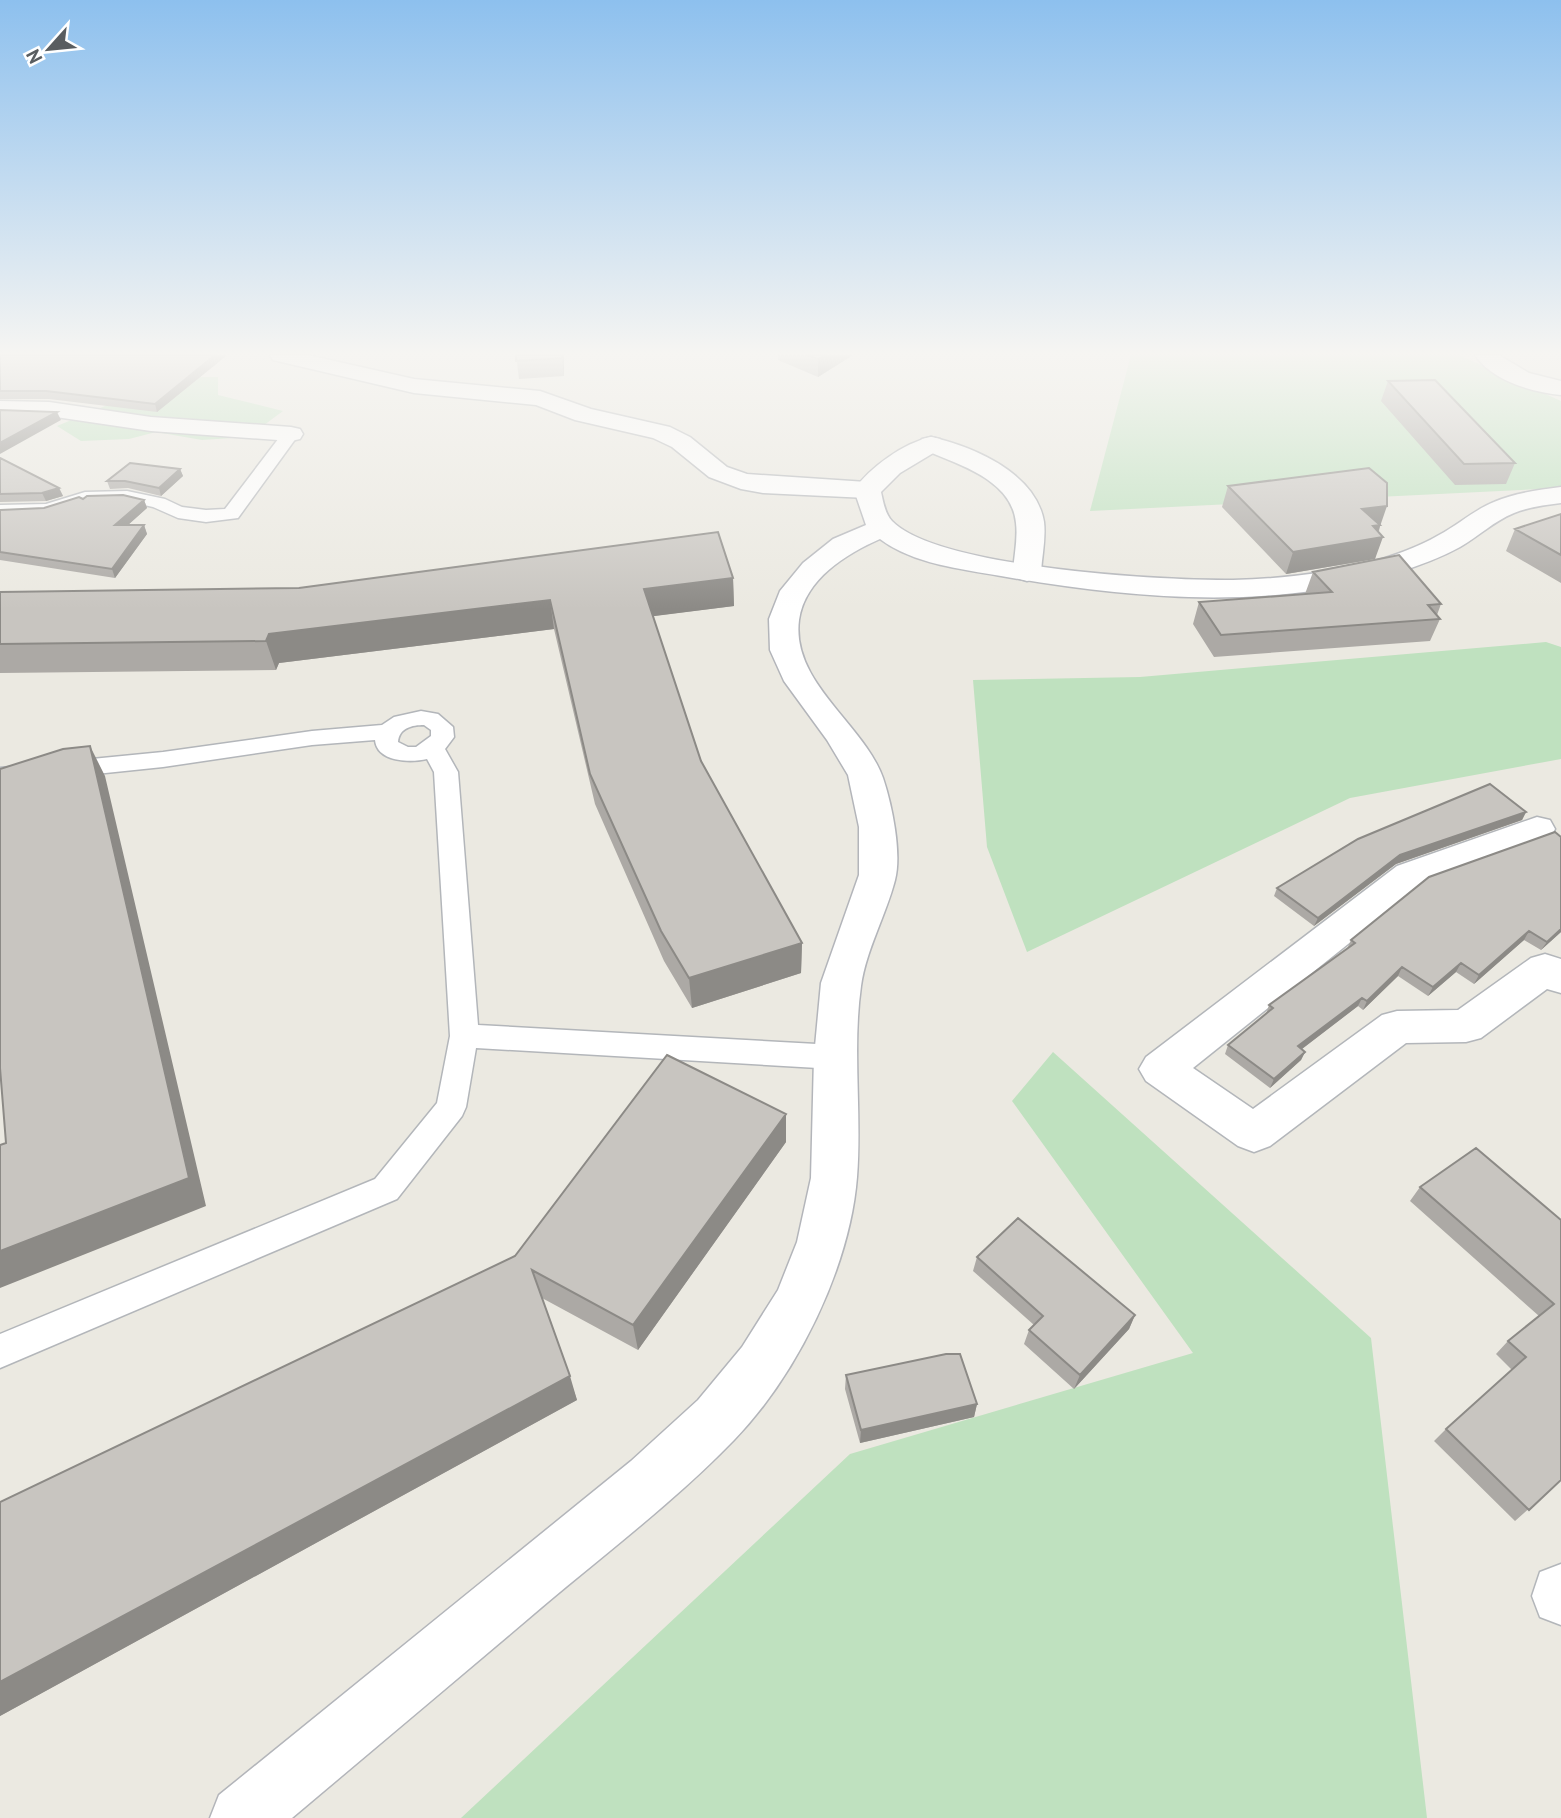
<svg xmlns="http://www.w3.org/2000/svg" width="1561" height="1818" font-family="'PT Sans',sans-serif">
  <rect width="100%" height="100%" fill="#ebe9e1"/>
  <path fill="#bfe1bf" d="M1131,355h328l102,46v87l-471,23z
    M192,377h26v18l65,16 -35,26 -46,3 -46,-8 -27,7 -48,2 -24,-15 48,-20z
    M1546,642l15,5v112l-211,39 -323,154 -40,-105 -14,-167 167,-3z
    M1053,1052l318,286 56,480h-966l389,-364 343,-101 -181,-252z"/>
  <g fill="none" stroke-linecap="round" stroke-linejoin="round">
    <defs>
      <path id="lane" d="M291,429l8,5 -61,84 -32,4 -28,-4 -25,-11 -26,-6 -40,1 -39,12 -48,3v-12l46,-1 39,-12 42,-1 38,8 17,8 24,3 19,-1 60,-79z
        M421,711l17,3 15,13 1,10 -9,12 13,23 20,253 357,20 10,4 5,8 -5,8 -10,4 -359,-21 -10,59 -4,9 -65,83 -397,169v-34l375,-155 62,-76 13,-67 -16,-264 -7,-13c-17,4 -50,3 -52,-19l-63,5 -149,22 -163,17v-16l163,-16 149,-21 70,-6 12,-8zM424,725l7,5v6l-15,11h-8l-10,-5c1,-14 14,-17 26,-17z"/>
      <path id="street" d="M270,355h38l106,24 126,12 51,18 79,18 20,10 37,30 20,7 120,8 9,2 4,6 -4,6 -9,2 -104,-5 -22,-4 -32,-12 -37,-30 -19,-9 -78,-18 -39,-15 -122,-12 -141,-33z
        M1475,355h24l30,18 32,8v14c-29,-3 -69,-14 -86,-40z
        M0,401l49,1 102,15 140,10 9,2 3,5 -3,5 -9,2 -140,-10 -102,-15 -49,-1z
        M931,437c43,10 105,36 113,85 2,16 -2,34 -3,50l-4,6 -10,3 -10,-3 -4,-6c1,-16 5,-33 3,-49 -4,-44 -59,-59 -94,-74l-3,-5 3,-5z
        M1537,817l13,3 5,9 -5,9 -127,46 -230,184 60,41 129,-94 15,-4 61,-1 73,-52 14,-4 16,5v34l-14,-4 -66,49 -15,4 -60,1 -136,103 -16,6 -16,-6 -92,-65 -7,-12 7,-12 251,-191z
        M1561,1564v61l-21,-8 -8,-21 8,-24z"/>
      <path id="secondary" d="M931,437l9,2 3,5 -3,5 -40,24 -19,19c2,9 4,22 11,29 45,47 274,60 341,59 44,-1 89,-6 132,-16 25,-7 52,-16 74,-29 19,-10 35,-25 55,-33 21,-9 44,-12 67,-15v16c-16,2 -32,4 -47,10 -20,8 -35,23 -54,34 -20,11 -42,19 -64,26 -128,38 -265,26 -395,3 -40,-7 -88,-12 -121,-37 -34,15 -75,40 -81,81 -8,63 65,104 84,158 9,27 19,75 12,102 -9,35 -29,70 -34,106 -9,64 1,128 -4,191 -7,90 -60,198 -123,263 -59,61 -128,113 -192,167 -83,71 -167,141 -250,211h-82l9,-23 412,-334 67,-61 44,-53 36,-57 19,-48 14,-64 3,-121 7,-74 38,-108v-48l-11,-52 -21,-35 -43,-59 -14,-31 -1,-31 11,-28 23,-28 30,-24 33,-14 -12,-35c16,-23 50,-47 77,-53z"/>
    </defs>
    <use href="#lane" stroke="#b3b6ba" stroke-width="3"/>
    <use href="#street" stroke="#b3b6ba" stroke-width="3"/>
    <use href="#secondary" stroke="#b3b5ba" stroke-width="3"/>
    <use href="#lane" fill="#fff" fill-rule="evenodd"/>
    <use href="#street" fill="#fff" fill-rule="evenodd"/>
    <use href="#secondary" fill="#fff" fill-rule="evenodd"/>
  </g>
  <path fill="#aca9a5" d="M0,355l226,1 -69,56 -108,-13h-49z
    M516,355h48v21l-45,3z
    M778,355h75l-35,22 -40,-17z
    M1388,381l127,82 -9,21 -51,1 -74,-84z
    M0,458l59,30 4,8 -17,5 -46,1z
    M180,469l3,7 -22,20 -33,-8 -18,1 -3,-8z
    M1228,486l152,39 -5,34 -89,15 -64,-67z
    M83,499l61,1 3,8 -19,17h16l3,9 -32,44 -115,-18v-50l44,-2z
    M1561,514v69l-55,-32 9,-22z
    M1313,572l128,32 -4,11 3,4 -10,22 -216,16 -21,-33 6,-22 106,-8z
    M733,578l1,28 -81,10 48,145 101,182 -1,30 -109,35 -28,-47 -69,-157 -41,-175 -275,34 -3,7 -276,3v-81l299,-4z
    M1526,812l-4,8 -126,44 -82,62 -40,-30 3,-8z
    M1561,837v95l-20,18 -17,-10 -50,44 -18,-12 -28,24 -30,-20 -35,34 -5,-4 -56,43 3,3 -4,8 -31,28 -45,-34 3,-9 38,-31 3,-9 78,-56 4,-9z
    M786,1114v28l-148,208 -96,-52 35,102 -577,316v-214l515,-246z
    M1420,1187l141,33v260l-46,41 -81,-80 12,-12 66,-59 -16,-16 12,-13 31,-25 -129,-115z
    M977,1257l158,58 -6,14 -55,60 -50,-45 5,-14 5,-5 -61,-54z
    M846,1375l131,29 -3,13 -114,26 -15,-54z"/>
  <path fill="#8c8a86" d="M215,355h10l1,1 -69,56 -2,-8z
    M562,355h2v21l-2,-18z
    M825,355h28l-35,22v-18z
    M57,412l4,8 -61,34v-11z
    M180,469l3,7 -22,20 -2,-8z
    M59,488l4,8 -17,5 -4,-8z
    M144,500l3,8 -28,25 -4,-8z
    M1387,506l-11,32 7,-1 -8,22 -89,15 7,-22 69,-43z
    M144,525l3,9 -32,44 -3,-9z
    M733,578l1,28 -87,11 -3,-28z
    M550,600l4,29 -275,34 -3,7 -10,-29 3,-7z
    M90,746l15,30 101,430 -206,82v-37z
    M1526,812l-4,8 -126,44 -82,62 4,-8 82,-63z
    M1561,929v3l-20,18 6,-8z
    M1529,931l-5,9 -50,44 5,-9z
    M802,943l-1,30 -109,35 -3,-30z
    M1461,963l-5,9 -28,24 5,-9z
    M1402,967l-4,9 -35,34 4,-9z
    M1362,998l-4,8 -64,49 4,-9z
    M1305,1052l-4,8 -31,28 4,-9z
    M786,1114v28l-148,208 -5,-25z
    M1135,1315l-6,14 -55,60 6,-14z
    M570,1376l7,24 -577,316v-34z
    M977,1404l-3,13 -114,26 1,-13z"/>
  <path fill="#c8c5c0" stroke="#8c8a86" stroke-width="2" d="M0,355h215l-60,49 -109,-13h-46z
    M516,355h46v3l-46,3z
    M808,355h17l-7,4z
    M1435,380l80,83 -51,1 -76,-83z
    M0,410l57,2 -57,31z
    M0,458l59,30 -17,5 -42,1z
    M130,463l50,6 -21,19 -34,-7h-18z
    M1369,468l18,15v23l-25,3 18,16 -7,1 10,11 -90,15 -65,-66z
    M123,495l21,5 -29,25h29l-32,44 -112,-17v-42l44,-2 35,-11 4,2 4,-3z
    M1561,514v41l-46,-26z
    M718,532l15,46 -89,11 57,172 101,182 -113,35 -28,-47 -71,-157 -40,-174 -281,34 -3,7 -266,3v-52l299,-4z
    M1399,555l42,49 -13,1 12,14 -219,16 -22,-33 133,-10 -19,-20z
    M90,746l99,432 -189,73v-106l6,-2 -6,-75v-299l63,-20z
    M1490,784l36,28 -126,43 -82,63 -41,-30 81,-49z
    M1555,832l6,5v92l-14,13 -18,-11 -50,44 -18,-12 -28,24 -31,-20 -35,34 -5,-3 -64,48 7,6 -31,27 -46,-34 45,-37 -4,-3 86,-62 -4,-3 78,-63z
    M667,1055l119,59 -153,211 -101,-55 38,106 -570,306v-180l515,-246z
    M1476,1148l85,72v260l-32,30 -83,-81 80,-72 -18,-16 46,-37 -134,-117z
    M1018,1218l117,97 -55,60 -51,-45 14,-14 -66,-59z
    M946,1354h14l17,50 -116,26 -15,-55z"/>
  <linearGradient id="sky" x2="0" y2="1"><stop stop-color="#8dc0ee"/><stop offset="0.58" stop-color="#f6f5f2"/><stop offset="1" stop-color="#f6f5f2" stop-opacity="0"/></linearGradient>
  <rect width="1561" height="609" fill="url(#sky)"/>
  <g transform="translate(49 49) rotate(243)" stroke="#ffffff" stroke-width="5" paint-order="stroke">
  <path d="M0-5L12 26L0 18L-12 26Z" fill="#595d60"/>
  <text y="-10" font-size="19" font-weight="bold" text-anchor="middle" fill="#595d60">N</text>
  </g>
</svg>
